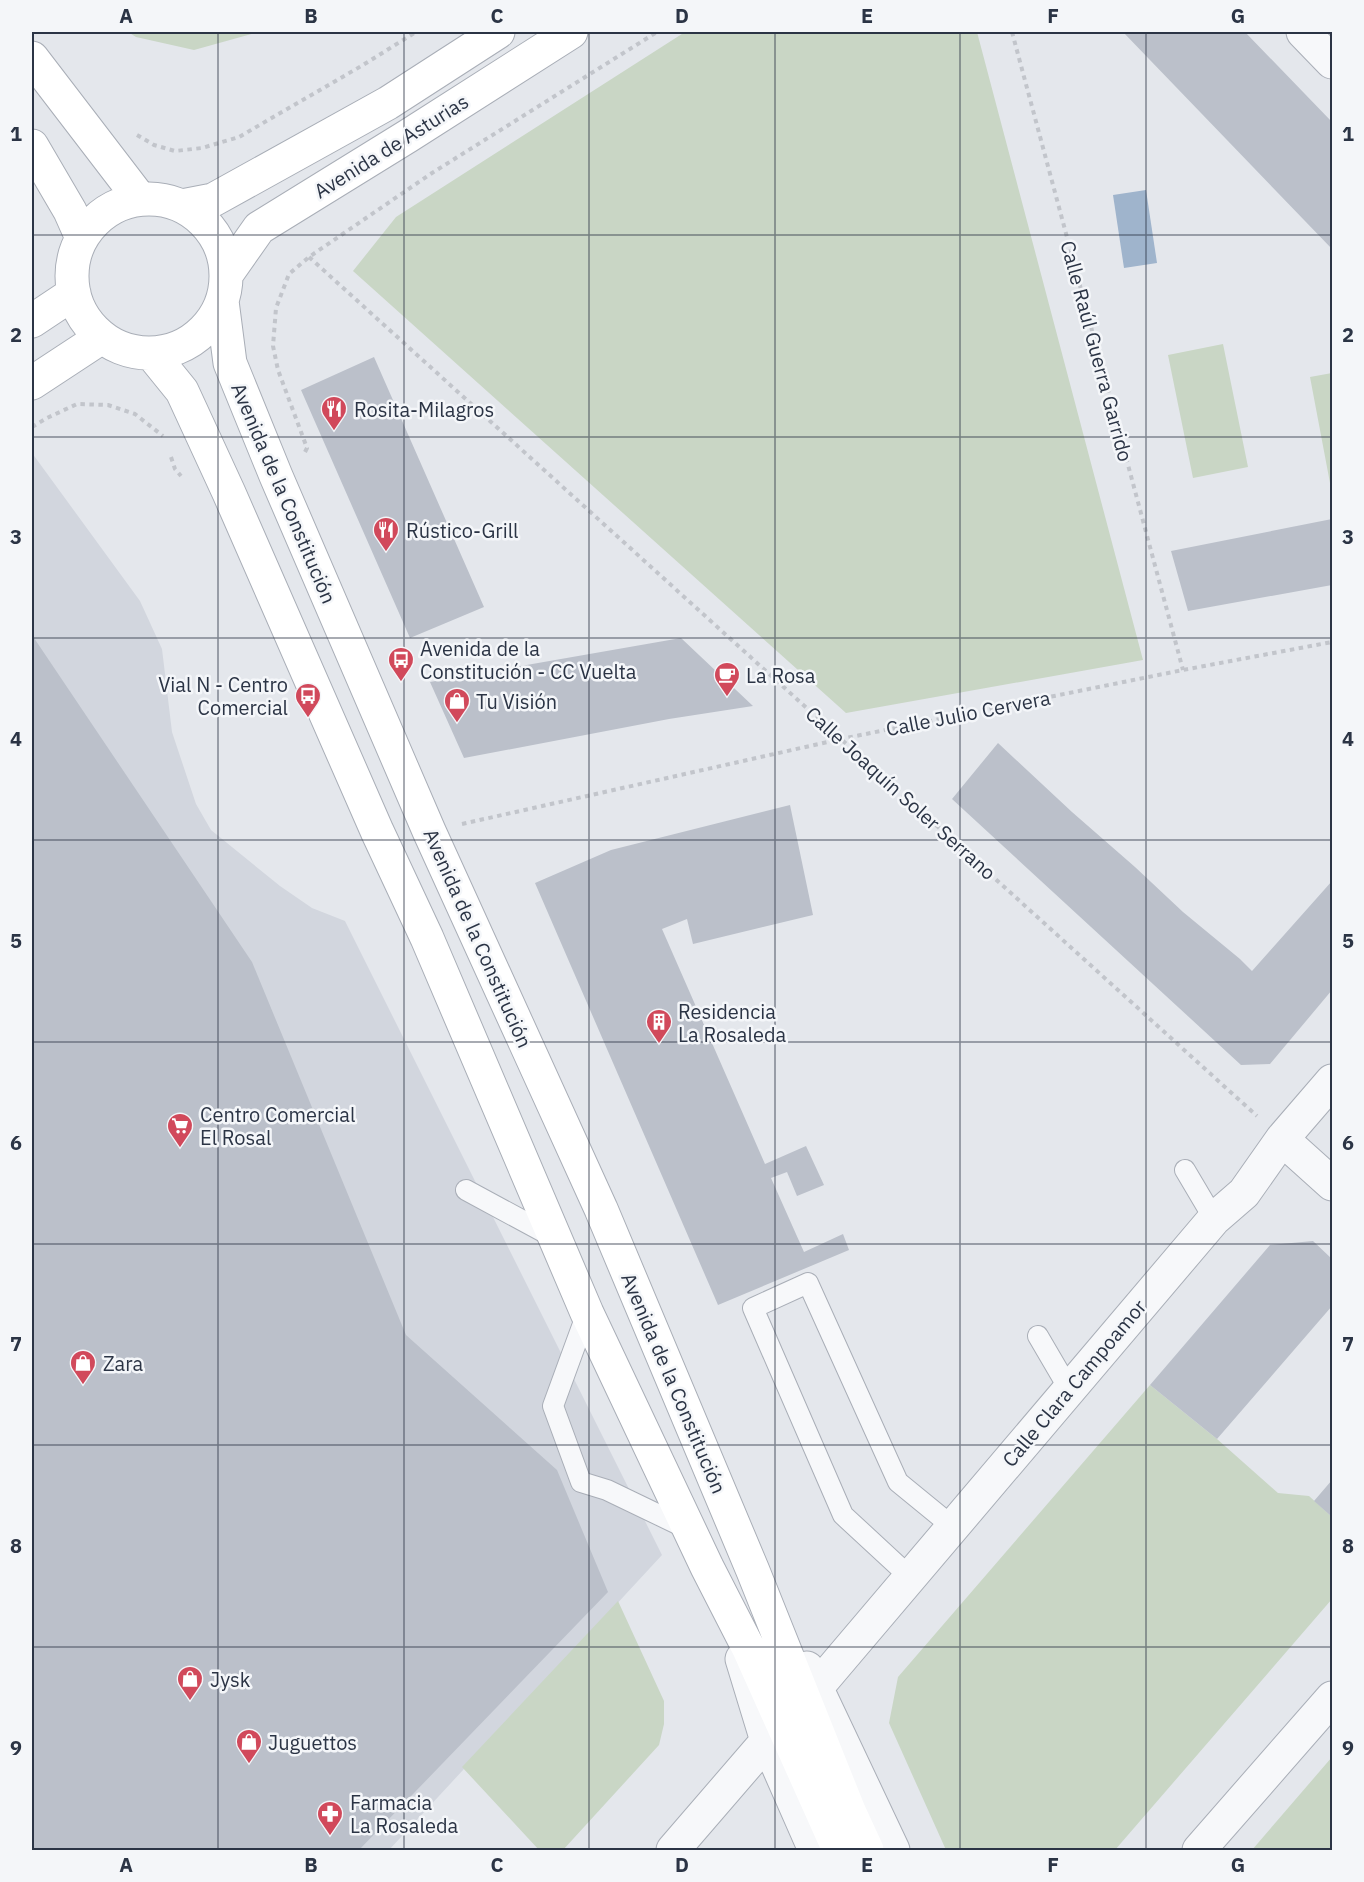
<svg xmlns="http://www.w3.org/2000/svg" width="1364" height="1882" font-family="'IBM Plex Sans',sans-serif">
  <rect width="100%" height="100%" fill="#e4e7ec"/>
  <path fill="#d2d6de" d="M32,453l108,148 22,48 10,83 24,72 15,26 69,56 32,22 33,13 317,634 -273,295h-357z"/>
  <path fill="#c9d6c5" d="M128,32h131l-65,18 -58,-13z
    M685,32h292l166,628 -297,53 -493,-442 43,-54z
    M1223,344l25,123 -55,11 -25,-123z
    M1332,373v109l-2,1 -20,-106z
    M1150,1385l67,54 61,54 31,3 23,21v82l-217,251h-169l-57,-127 9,-46z
    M618,1601l46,100v23l-5,21 -96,105h-24l-77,-83z
    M1332,1757v93h-80z"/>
  <path fill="#9fb4cc" d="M1146,190l11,73 -33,5 -11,-73z"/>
  <path fill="#bbc0ca" d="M1123,32h122l87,90v127z
    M374,357l110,250 -74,31 -109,-248z
    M1332,519v66l-144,26 -17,-60z
    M32,635l220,327 154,373 151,135 51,122 -249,258h-327z
    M681,638l72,68 -84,13 -205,39 -34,-76z
    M998,743l74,69 63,55 48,45 57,47 12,12 80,-90v109l-62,74 -29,1 -289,-266z
    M790,805l23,110 -120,29 -6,-25 -25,10 103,235 41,-18 18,39 -27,11 -10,-24 -16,6 33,74 39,-18 6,16 -131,55 -183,-422 76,-33z
    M1313,1241l19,18v47l-115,133 -67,-54 120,-140z
    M1332,1480v37l-18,-16z"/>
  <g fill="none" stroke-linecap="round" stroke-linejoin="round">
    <defs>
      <path id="lane" d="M1185,1170l29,49
        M466,1190l87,47
        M587,1313l-34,93 28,76 26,8 81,39
        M1038,1336l31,53
        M910,1577l-67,-62 -90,-207 55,-25 90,199 55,45"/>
      <path id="street" d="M1303,32l29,30
        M1282,1139l50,45
        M742,1659l25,82 48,109
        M807,1668l86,182
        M817,1687l397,-468 30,-26 38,-54 50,-58
        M673,1850l94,-109
        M1199,1850l133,-152"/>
      <path id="secondary" d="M32,58l108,141
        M32,146l38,65 12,27
        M72 276a77 77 0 1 1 154 0a77 77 0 1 1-154 0Z
        M182,206l31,-6 175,-97 110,-71
        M226,275l33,-47 149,-92 163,-104
        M222,301l8,62 46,113 153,355 172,378 152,362 96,240 18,39
        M32,321l42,-28
        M152,354l30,37 47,102 148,338 50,107 160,375 120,254 42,82 90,201
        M32,383l70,-46"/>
    </defs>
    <use href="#lane" stroke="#a9aeb7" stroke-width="22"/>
    <use href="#street" stroke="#a9aeb7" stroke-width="35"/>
    <use href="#secondary" stroke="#a9aeb7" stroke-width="35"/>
    <path stroke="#c2c5cb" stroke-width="4" stroke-dasharray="4.5 4.5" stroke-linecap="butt" d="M1012,32l171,638
      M137,135l17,10 21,6 27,-3 37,-11 124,-72 53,-33
      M309,257l948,859
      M32,427l15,-9 30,-14 31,1 27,9 28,22
      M305,452l2,-4 -29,-78 -5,-24 3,-38 13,-34 20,-17 123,-84 225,-141
      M171,457l4,12 6,7
      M462,824l379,-85 342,-69 149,-28"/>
    <use href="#lane" stroke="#f7f8fa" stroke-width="20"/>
    <use href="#street" stroke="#f7f8fa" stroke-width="33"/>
    <use href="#secondary" stroke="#fff" stroke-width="33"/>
  </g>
  <path fill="none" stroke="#2b3445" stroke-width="1.5" stroke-opacity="0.55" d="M218,32v1818M404,32v1818M589,32v1818M775,32v1818M960,32v1818M1146,32v1818M32,235h1300M32,437h1300M32,638h1300M32,840h1300M32,1042h1300M32,1244h1300M32,1445h1300M32,1647h1300"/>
  <defs>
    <symbol id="restaurant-pin" viewBox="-11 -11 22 30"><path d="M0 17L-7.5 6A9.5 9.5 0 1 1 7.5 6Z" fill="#d1495b" stroke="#f4f6f9"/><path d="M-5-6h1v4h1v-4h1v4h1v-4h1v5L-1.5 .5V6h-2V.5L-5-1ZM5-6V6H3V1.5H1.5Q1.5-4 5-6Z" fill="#fff"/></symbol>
    <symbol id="bus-pin" viewBox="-11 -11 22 30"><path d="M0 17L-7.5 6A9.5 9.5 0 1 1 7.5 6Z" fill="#d1495b" stroke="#f4f6f9"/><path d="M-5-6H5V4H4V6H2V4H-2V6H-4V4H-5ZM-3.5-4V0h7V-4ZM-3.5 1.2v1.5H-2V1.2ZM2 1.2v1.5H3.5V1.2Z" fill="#fff"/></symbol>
    <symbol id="cafe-pin" viewBox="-11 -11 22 30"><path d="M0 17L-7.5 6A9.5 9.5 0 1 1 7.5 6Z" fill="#d1495b" stroke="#f4f6f9"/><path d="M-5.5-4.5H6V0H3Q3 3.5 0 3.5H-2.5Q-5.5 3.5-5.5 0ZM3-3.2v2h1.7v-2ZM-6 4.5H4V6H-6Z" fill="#fff"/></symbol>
    <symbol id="shop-pin" viewBox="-11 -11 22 30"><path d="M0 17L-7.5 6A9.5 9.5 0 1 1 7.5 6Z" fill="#d1495b" stroke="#f4f6f9"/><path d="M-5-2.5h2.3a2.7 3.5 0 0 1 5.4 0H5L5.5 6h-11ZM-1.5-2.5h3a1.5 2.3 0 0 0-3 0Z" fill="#fff"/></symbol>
    <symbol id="building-pin" viewBox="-11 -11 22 30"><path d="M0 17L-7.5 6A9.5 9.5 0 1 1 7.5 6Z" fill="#d1495b" stroke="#f4f6f9"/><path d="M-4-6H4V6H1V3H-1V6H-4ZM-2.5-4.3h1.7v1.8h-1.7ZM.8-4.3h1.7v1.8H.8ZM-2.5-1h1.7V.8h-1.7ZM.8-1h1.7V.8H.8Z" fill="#fff"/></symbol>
    <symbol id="supermarket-pin" viewBox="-11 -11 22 30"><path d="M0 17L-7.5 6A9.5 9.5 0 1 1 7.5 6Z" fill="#d1495b" stroke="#f4f6f9"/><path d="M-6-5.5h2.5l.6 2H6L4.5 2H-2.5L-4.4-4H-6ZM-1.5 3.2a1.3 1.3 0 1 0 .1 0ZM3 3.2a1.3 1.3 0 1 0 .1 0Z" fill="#fff"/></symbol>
    <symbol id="pharmacy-pin" viewBox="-11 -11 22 30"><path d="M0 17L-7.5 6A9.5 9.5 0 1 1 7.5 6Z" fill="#d1495b" stroke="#f4f6f9"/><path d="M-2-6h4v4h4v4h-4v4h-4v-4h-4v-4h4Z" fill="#fff"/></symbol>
  </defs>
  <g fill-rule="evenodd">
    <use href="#restaurant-pin" x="319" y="394" width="30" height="40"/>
    <use href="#restaurant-pin" x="371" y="515" width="30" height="40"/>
    <use href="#bus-pin" x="386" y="645" width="30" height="40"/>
    <use href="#cafe-pin" x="712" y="660" width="30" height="40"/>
    <use href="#bus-pin" x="293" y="681" width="30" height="40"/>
    <use href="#shop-pin" x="442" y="686" width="30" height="40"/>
    <use href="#building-pin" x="644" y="1007" width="30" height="40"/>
    <use href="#supermarket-pin" x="165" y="1111" width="30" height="40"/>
    <use href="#shop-pin" x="68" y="1348" width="30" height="40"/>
    <use href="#shop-pin" x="175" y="1664" width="30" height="40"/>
    <use href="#shop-pin" x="234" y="1727" width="30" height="40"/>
    <use href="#pharmacy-pin" x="315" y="1799" width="30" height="40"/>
  </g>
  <g text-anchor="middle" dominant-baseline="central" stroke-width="5" stroke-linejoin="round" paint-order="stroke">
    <g font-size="20" fill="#2b3445" stroke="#f4f6f9">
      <text transform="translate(391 146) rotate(-32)">Avenida de Asturias</text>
      <text transform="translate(1097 351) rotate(75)">Calle Raúl Guerra Garrido</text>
      <text transform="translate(284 493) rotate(67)">Avenida de la Constitución</text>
      <text transform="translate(968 713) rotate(-11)">Calle Julio Cervera</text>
      <text transform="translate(901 793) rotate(42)">Calle Joaquín Soler Serrano</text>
      <text transform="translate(478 938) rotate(66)">Avenida de la Constitución</text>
      <text transform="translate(674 1383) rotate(67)">Avenida de la Constitución</text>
      <text transform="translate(1074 1383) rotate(-50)">Calle Clara Campoamor</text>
    </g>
    <g font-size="20" fill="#2b3445" stroke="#f4f6f9" text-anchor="start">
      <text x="354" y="409">Rosita-Milagros</text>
      <text x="406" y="530">Rústico-Grill</text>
      <text x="420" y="648">Avenida de la<tspan x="420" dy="23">Constitución - CC Vuelta</tspan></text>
      <text x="746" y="675">La Rosa</text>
      <text x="288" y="684" text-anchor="end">Vial N - Centro<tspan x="288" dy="23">Comercial</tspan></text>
      <text x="476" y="701">Tu Visión</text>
      <text x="678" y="1011">Residencia<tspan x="678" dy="23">La Rosaleda</tspan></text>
      <text x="200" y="1114">Centro Comercial<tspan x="200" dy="23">El Rosal</tspan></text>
      <text x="103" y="1363">Zara</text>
      <text x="210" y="1679">Jysk</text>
      <text x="268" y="1742">Juguettos</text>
      <text x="350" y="1802">Farmacia<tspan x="350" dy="23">La Rosaleda</tspan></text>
    </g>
  </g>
  <rect width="1364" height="1882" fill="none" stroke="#f4f6f9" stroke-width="66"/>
  <rect x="33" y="33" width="1298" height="1816" fill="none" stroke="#2b3445" stroke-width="2"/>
  <g font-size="20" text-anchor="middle" font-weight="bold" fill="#2b3445">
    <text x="126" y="23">A</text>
    <text x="311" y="23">B</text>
    <text x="497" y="23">C</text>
    <text x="682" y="23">D</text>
    <text x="867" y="23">E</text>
    <text x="1053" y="23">F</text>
    <text x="1238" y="23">G</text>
    <text x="16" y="141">1</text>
    <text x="1348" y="141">1</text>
    <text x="16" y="342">2</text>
    <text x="1348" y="342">2</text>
    <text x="16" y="544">3</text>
    <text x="1348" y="544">3</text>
    <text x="16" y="746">4</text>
    <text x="1348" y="746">4</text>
    <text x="16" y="948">5</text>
    <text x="1348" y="948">5</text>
    <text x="16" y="1150">6</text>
    <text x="1348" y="1150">6</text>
    <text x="16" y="1351">7</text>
    <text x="1348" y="1351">7</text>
    <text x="16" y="1553">8</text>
    <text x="1348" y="1553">8</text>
    <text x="16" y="1755">9</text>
    <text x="1348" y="1755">9</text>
    <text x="126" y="1872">A</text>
    <text x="311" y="1872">B</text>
    <text x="497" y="1872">C</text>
    <text x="682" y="1872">D</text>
    <text x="867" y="1872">E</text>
    <text x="1053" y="1872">F</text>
    <text x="1238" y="1872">G</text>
  </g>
</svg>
